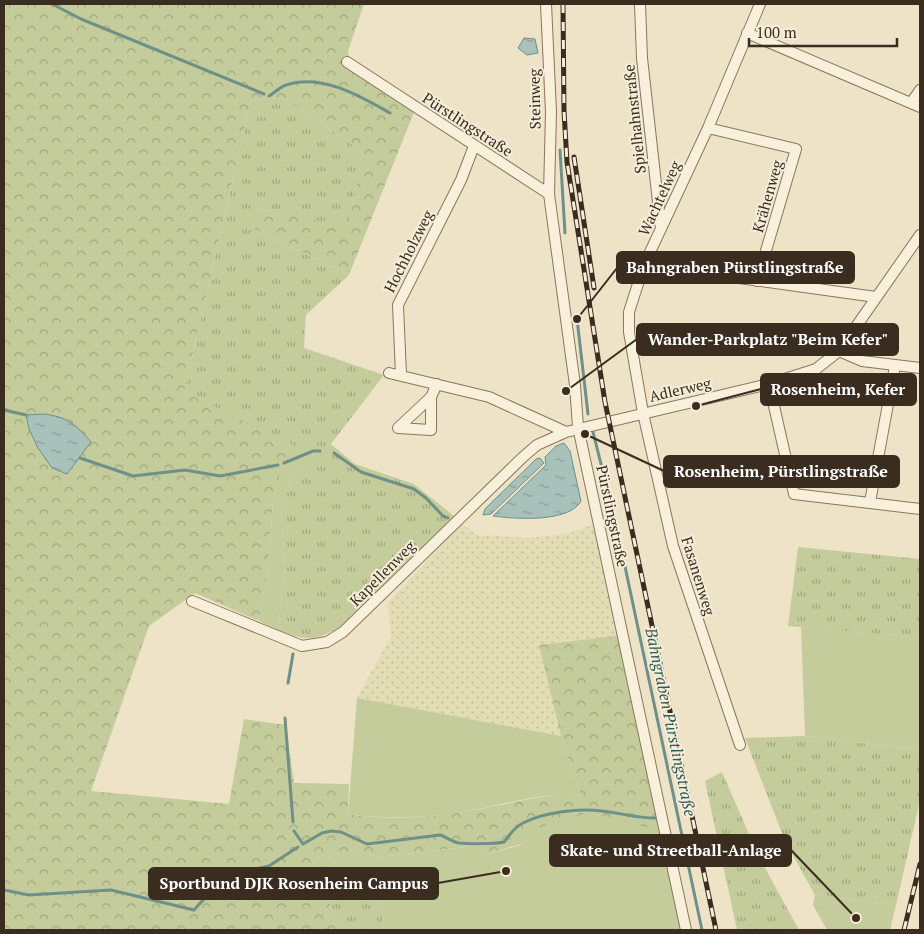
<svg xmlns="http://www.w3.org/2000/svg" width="924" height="934" font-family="'PT Serif',serif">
  <defs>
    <pattern id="farmland-dots" width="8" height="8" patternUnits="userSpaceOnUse" patternTransform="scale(1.25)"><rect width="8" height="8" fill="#e3ddb5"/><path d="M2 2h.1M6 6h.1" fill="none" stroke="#c4be9b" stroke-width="1.8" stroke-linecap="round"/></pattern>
    <pattern id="grass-tufts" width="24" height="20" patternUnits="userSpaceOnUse" patternTransform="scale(1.25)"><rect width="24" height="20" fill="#c4cc9b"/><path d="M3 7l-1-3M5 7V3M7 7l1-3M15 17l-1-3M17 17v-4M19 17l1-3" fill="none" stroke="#a0a67e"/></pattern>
    <pattern id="forest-crowns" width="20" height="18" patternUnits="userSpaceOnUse" patternTransform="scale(1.25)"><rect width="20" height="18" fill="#c4cc9b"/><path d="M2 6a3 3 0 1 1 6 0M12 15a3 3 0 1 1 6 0" fill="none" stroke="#a0a67e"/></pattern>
    <pattern id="water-ripples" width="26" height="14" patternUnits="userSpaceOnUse" patternTransform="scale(1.25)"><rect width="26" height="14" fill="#a8c1bb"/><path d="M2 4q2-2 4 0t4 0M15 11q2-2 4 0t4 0" fill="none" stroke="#8a9d98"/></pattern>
  </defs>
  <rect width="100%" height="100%" fill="#eee3c7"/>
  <path fill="url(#farmland-dots)" d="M461,523l16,12 53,3 40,-5 24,-9 29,111 -84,10 22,91 -204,-38 34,-62 -3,-33z"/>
  <path fill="url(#grass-tufts)" d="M284,98l79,54 -15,75 -92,-18 -5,18 98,48 -43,40 -2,33 80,27 -53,69 24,20 59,20 40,32 -116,112c-25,14 -35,12 -60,2l7,-63 -4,-57 9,-29 24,-25 -130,-64 67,-292z
    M798,547l122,12v79l-132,-12z
    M805,736l115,14v50l-24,105 -81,-10 -30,-54 -40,-103z
    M722,772l37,85 40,73h-62l-32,-149z
    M329,851l21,39 24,-6 11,46h-44l-29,-67z"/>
  <path fill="url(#forest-crowns)" fill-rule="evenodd" d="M4,4h360l-16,47 3,20 63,41 -65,163 -98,-48 4,-18 93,17 15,-74 -79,-54 -33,2 -67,292 105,51 -16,58 -4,58 -10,62 -64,-28 -46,33 -58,165 138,13 15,-85 42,6 8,58 55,1 -1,30c43,8 99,2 142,-7 30,-5 61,-15 91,-11l-20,-60 -22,-91 84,-10 41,196 -143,13 -37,11 -10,-9 -96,11 -23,-7 -13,5 -13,-4 -17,12 29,67h-337zM29,429l62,12 -24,33 -15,-6z"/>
  <path fill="#c4cc9b" d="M289,443l25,13 -24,25 -9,29 4,57 -7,63 -19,-9 10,-62 4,-58z
    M801,627l119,11v112l-115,-14z
    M357,698l204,38 20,60c-38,-5 -80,10 -118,16 -30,6 -85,7 -115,2z
    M587,813l77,18 22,99h-301l-11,-46 -24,6 -21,-39 13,4 13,-5 23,7 97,-11 9,9 37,-10 1,-12z
    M815,895l81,10 -6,25h-63l-14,-25z"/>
  <path fill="url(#water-ripples)" stroke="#6f9089" d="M524,38l11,1 3,14 -11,2 -9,-7z
    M45,414c24,4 30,10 46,28l-24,32 -15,-6 -14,-20 -9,-19 -3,-14z
    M564,443l6,8 11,50c-12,22 -66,18 -88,15l53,-51 -1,-8 11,-11z
    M540,458l4,5 -53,51 -8,1 2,-6 51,-50z"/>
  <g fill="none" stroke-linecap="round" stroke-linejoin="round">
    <path stroke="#6f9089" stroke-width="3" d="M52,4l29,15 183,75
      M269,96c5,-3 11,-9 17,-11 36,-12 74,11 104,28
      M560,150l5,83
      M577,319l11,95
      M4,410l22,5
      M593,432l23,92 86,406
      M334,453l27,19 53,17 12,9 17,18 5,2
      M80,458l53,18 52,-6 35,6 58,-11
      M284,463l29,-12h7
      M288,683l5,-29
      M285,718l8,104
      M294,831l9,13 19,-11 9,-2 10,1 26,12 73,-9c6,2 13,7 19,8 10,1 36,1 45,-1 6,-7 10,-15 19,-19 22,-11 55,-15 79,-12 20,2 37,8 57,7
      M225,885l8,-2 9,-11 27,-6 29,-19
      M4,890l25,5 82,-5 83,20 20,-22"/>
    <defs>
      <path id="street" d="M546,4l5,108 -2,82 26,191 3,42 108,503
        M640,4l2,54 19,171
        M747,33l173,74
        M347,62l202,132
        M911,103l9,-13
        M708,128l88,21 -39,132
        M644,265l232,32
        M839,351l23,10 58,7
        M389,373l100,24 77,35 203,-48 47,-15 23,-18 81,-116
        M401,375l-3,-70 63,-125 13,-34
        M769,384l25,110 126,15
        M431,397l-33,31 33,2v-33l6,-13
        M870,502l25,-136
        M192,601l110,45 25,-4 16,-10 180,-175 14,-12 29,-13
        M740,745l-67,-199 -30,-133 -14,-81v-20l15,-47 64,-137 52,-124"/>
    </defs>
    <use href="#street" stroke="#89765d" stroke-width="12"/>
    <use href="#street" stroke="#f8f0da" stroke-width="10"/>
    <defs>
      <path id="rail" d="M563,4l1,107 3,51 38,240 111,528
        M574,157l20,131
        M904,930l16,-66"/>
    </defs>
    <use href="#rail" stroke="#3a2d20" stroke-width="5"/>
    <use href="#rail" stroke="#f5edd7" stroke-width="3" stroke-dasharray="9" stroke-linecap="butt"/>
  </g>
  <g text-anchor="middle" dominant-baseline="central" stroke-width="4" stroke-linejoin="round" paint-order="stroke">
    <g font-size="15" fill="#3a2d20" stroke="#f5edd7">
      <text transform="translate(534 99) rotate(-91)">Steinweg</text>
      <text transform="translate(634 119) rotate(-96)">Spielhahnstraße</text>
      <text transform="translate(468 124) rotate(33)">Pürstlingstraße</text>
      <text transform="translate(767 196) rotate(-74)">Krähenweg</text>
      <text transform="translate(659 198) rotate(-65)">Wachtelweg</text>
      <text transform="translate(408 251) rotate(-63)">Hochholzweg</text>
      <text transform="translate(680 389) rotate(-13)">Adlerweg</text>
      <text transform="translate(613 516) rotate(78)">Pürstlingstraße</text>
      <text transform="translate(382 573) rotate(-45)">Kapellenweg</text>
      <text transform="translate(699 576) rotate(73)">Fasanenweg</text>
    </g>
    <g font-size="16" font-style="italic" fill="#305958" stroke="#f5edd7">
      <text transform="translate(671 722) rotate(78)">Bahngraben Pürstlingstraße</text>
    </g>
  </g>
  <path fill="none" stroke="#3a2d20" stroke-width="2" d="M577 319L617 268M566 391L637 339M696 406L761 389M585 434L664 471M856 918L791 850M506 871L438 883"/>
  <g fill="#3a2d20" stroke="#f5edd7" stroke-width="2">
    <circle cx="577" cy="319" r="5"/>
    <circle cx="566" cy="391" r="5"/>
    <circle cx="696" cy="406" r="5"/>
    <circle cx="585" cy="434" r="5"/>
    <circle cx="856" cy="918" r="5"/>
    <circle cx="506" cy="871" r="5"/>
  </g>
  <g fill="#3a2d20" stroke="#3a2d20" stroke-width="2">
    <rect x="617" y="252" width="237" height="31" rx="5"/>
    <rect x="637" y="324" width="261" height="31" rx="5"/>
    <rect x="761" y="374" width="155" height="31" rx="5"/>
    <rect x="664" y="456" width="235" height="31" rx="5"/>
    <rect x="550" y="835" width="241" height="31" rx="5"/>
    <rect x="149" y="868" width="289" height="31" rx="5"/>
  </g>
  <g font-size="16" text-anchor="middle" font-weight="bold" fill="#fff">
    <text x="735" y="273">Bahngraben Pürstlingstraße</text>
    <text x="768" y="345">Wander-Parkplatz "Beim Kefer"</text>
    <text x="838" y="395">Rosenheim, Kefer</text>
    <text x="781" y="477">Rosenheim, Pürstlingstraße</text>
    <text x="671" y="856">Skate- und Streetball-Anlage</text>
    <text x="294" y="889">Sportbund DJK Rosenheim Campus</text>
  </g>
  <rect width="924" height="934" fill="none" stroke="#3a2d20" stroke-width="10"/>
  <path d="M749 38v8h148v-8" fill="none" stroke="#3a2d20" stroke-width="2.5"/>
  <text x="756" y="38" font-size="15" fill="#3a2d20" stroke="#f5edd7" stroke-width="4" paint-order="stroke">100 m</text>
</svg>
